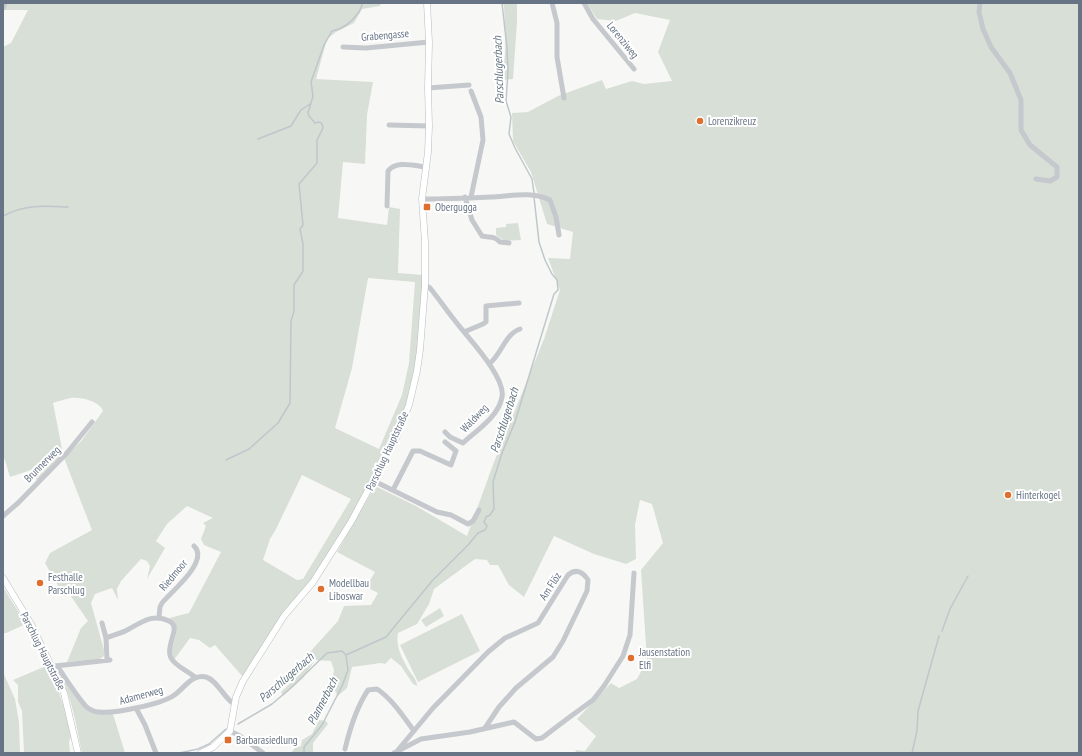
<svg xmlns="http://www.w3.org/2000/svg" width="1082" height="756" font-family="'PT Sans Narrow',sans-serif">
  <rect width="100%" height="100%" fill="#f7f8f5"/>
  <path fill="#d8dfd6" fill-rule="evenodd" d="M7,3h374l-1,3 -18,3 -8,14 -18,9 -9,7 -11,40 57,3 -6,33 -2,49 -22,-2 -5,56 49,7 2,-18 11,2 -2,64 25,2 -5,77 -10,47 -8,22 -14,32 -26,48 -41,69 -36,43 -40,64 -28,-32 -5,3 -11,-8 -9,-2 -16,22c-7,-14 12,-33 -5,-42l20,-5 32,-61 -17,-7 -3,-6 5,-13 -3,-3 10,-5 -26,-12 -20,18 -11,17 9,7 -18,31 3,-13 -3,-5 -6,-2 -20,22 -4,8 1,11 -6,-12 -17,6 -4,9 13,47v6l-4,3 -33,3 14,-34 7,-7 -18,-26 -6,1 -19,-33 5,-10 42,-23 -28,-72 18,-18 21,-29c-4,-10 -22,-14 -32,-13 -6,1 -12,3 -18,5l10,51 -26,28 -3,-13 -24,8 -7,-23v-407l8,-4 17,-33h-24zM368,278l47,4 -6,81 -7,32 -23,54 -44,-21 17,-60zM302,475l49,24 -48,80 -6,1 -34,-20 7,-21 5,-8z
    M503,3h14v18l-4,58 -13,1c8,-24 5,-48 4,-73z
    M587,3h492v750h-504l1,-3 9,1 11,-15 -19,-17 34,-36 8,5 18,-9 10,-19 -6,-90 22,-27 -11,-39 -12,-4 -5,25 1,34 -10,5 -32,-10 -40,-18 -30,61 -15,-12 -11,-20h-8l-3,-5 -12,-1 -41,30 -5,15 -12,20 -19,9c-3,14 5,27 12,39 3,4 7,8 7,14l-4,-2 -12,-18 -10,-8 -6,6 -4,-1 -29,4 -5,21 -9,8 -7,-12 3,-14 -3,-9 -16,-1 -12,18 -20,18 -2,-4 20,-19 9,-21 28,-31 6,-15 27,-1 7,-12 -12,-6 9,-15 -38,-20 38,-66 41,20 51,30 27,-74 50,-123 16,-49 -12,-32 22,1 3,-27 -26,-8 -16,-52 -18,-31 -1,-28 16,-1 30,-16 44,-16 4,9 26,-8 12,3 28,-3 -14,-29 12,-32 -35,-7 -19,8 -19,-2z
    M518,223l3,17 -16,1 -9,-6v-7l10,-1v-3z
    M3,587l23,37 -20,9h-3z
    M440,608l4,8 -18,11 -5,-7z
    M462,614l18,37 -62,31 -18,-37z
    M46,666l10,18 8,23 8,27 -3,8 1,11h-46l-2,-42 -4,-9v-17l-5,-5z
    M57,670l28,38 28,6 12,39h-43c-6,-28 -10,-58 -25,-83z
    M3,672l12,27 4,23 1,31h-17z
    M319,720l7,1 2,3 -15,19v10h-22l4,-5 6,-2 1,-6 10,-6z"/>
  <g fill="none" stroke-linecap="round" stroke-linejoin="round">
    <path stroke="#bfc7cc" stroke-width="1.5" d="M502,3l5,45 1,24 -2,29 5,16 -2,17 6,14 17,31 2,14
      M258,139l33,-13 10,-16 9,-6
      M3,216c22,-12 40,-10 65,-9
      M226,460l23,-11 29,-26 12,-20 1,-82 3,-10v-26l9,-14v-27l-3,-15 3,-4 -4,-41 18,-21v-23l6,-12 -1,-4 -2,-2 -5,1 -6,-7 -1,-3 5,-17 -2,-14 13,-37 8,-14c11,-2 20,-9 27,-19 2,-3 2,-6 4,-9
      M942,631l8,-22 18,-33
      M238,724l34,-20 20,-17 35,-34 15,-2 4,4 40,-18 46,-56 36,-36 10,-12 7,-3 2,-4 -3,-4 2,-5 4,-2 4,-6 -1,-27 9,-29 13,-31 39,-128 4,-4 -1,-10 -5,-6 -7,-14 -6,-18 -5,-45
      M179,753l19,-4 11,-5 17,-15
      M304,753v-6l18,-22 20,-39 6,-16 -2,-15
      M912,753l5,-22 1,-20 21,-75"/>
    <defs>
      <path id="major" d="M3,578l28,46 33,69 14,60
        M201,753l12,-6 17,-16 6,-34 7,-16 41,-65 29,-34 38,-60 45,-84 13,-33 8,-34 3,-21 5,-65v-43l-3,-43 6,-47 1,-26 -1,-38 1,-46 -2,-39"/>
    </defs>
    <use href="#major" stroke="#b8bbc0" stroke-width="7"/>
    <path stroke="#c5c8cc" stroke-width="5" d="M552,3l5,20v34l7,41
      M584,3l9,16 41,50
      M980,3l-1,9 4,17 8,18 19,26 11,27v30l9,15 27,22v10l-7,4 -14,-2
      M3,8l2,-5
      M343,47l23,1 63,-6
      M428,88l41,-3
      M389,125l40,1
      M465,197l7,23 10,16c7,2 12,-1 18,6l9,1
      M471,197l12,-57 -2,-23 -10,-26
      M422,199c23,0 47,-1 69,-2 20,-1 41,-6 59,3l6,17 3,18
      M387,206l1,-35c8,-11 27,-5 38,-4
      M425,285l5,3c9,11 17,23 26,34 12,16 50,55 46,75 -3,19 -25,33 -39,46l-13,-6 -5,-5
      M464,332l19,-8 3,-2v-16l33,-3
      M489,364c12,-9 16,-30 31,-35
      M374,481l63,31 14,3 17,9 5,-3 6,-11
      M393,490l20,-39h7l31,14 5,-14 -11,-9
      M3,516l15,-13 48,-49 26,-32
      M159,617l1,-10 2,-4c9,-11 48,-42 32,-57
      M102,623l4,15 1,22
      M106,638c8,-3 16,-5 23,-9 13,-7 25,-16 40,-8 4,2 6,5 5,10 -1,7 -7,19 -3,27 4,8 17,13 24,19
      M55,666l55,-6
      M57,666c6,8 24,37 31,42 3,2 7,4 11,4 15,2 62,-8 74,-16 11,-7 19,-23 33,-19 11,3 18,21 28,27
      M136,708l9,17 11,28
      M230,731l10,5 23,17
      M345,749c5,-21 11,-41 23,-59l9,-1c15,10 26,27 37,42
      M398,750l35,-42 55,-56 17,-14 33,-15 30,-48c8,-7 15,-3 20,5l-1,11 -24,50 -10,16 -37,31 -17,19 -14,21
      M394,753l27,-14 49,-7 44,-10 22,17 6,-1 25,-19 26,-19 11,-14 19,-30 7,-21 4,-62"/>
    <use href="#major" stroke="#fff" stroke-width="6"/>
  </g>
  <g fill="#df6f2e" stroke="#fff" stroke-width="1.5">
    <circle cx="700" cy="121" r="4"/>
    <rect x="423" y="203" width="8" height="8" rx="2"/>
    <circle cx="1008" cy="495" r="4"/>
    <circle cx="40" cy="583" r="4"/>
    <circle cx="321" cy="589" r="4"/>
    <circle cx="631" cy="658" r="4"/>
    <rect x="224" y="736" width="8" height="8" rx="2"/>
  </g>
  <g text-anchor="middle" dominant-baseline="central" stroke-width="4" stroke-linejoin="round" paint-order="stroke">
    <g font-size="11" fill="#677485" stroke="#fff">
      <text transform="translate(385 35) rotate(-5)">Grabengasse</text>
      <text transform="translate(623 40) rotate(51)">Lorenziweg</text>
      <text transform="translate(474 418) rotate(-46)">Waldweg</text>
      <text transform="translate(387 451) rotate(-65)">Parschlug Hauptstraße</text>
      <text transform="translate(42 464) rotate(-45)">Brunnerweg</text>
      <text transform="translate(173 575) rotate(-50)">Riedmoor</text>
      <text transform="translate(550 586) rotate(-57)">Am Flöz</text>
      <text transform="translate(43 651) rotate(63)">Parschlug Hauptstraße</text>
      <text transform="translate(141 695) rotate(-15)">Adamerweg</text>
    </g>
    <g font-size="11" fill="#677485" stroke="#fff" text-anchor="start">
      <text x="708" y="121">Lorenzikreuz</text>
      <text x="435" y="207">Obergugga</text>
      <text x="1016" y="495">Hinterkogel</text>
      <text x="48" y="577">Festhalle<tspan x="48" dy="13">Parschlug</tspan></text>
      <text x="329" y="583">Modellbau<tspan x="329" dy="13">Liboswar</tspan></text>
      <text x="639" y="652">Jausenstation<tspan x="639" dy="13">Elfi</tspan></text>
      <text x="236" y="740">Barbarasiedlung</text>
    </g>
    <g font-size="12" font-style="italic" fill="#637581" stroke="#fff">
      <text transform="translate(498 70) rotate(-92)">Parschlugerbach</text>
      <text transform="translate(504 420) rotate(-72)">Parschlugerbach</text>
      <text transform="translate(286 677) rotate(-41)">Parschlugerbach</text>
      <text transform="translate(322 701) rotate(-62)">Plannerbach</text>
    </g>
  </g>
  <rect width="1082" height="756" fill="none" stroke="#677485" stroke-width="8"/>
</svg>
